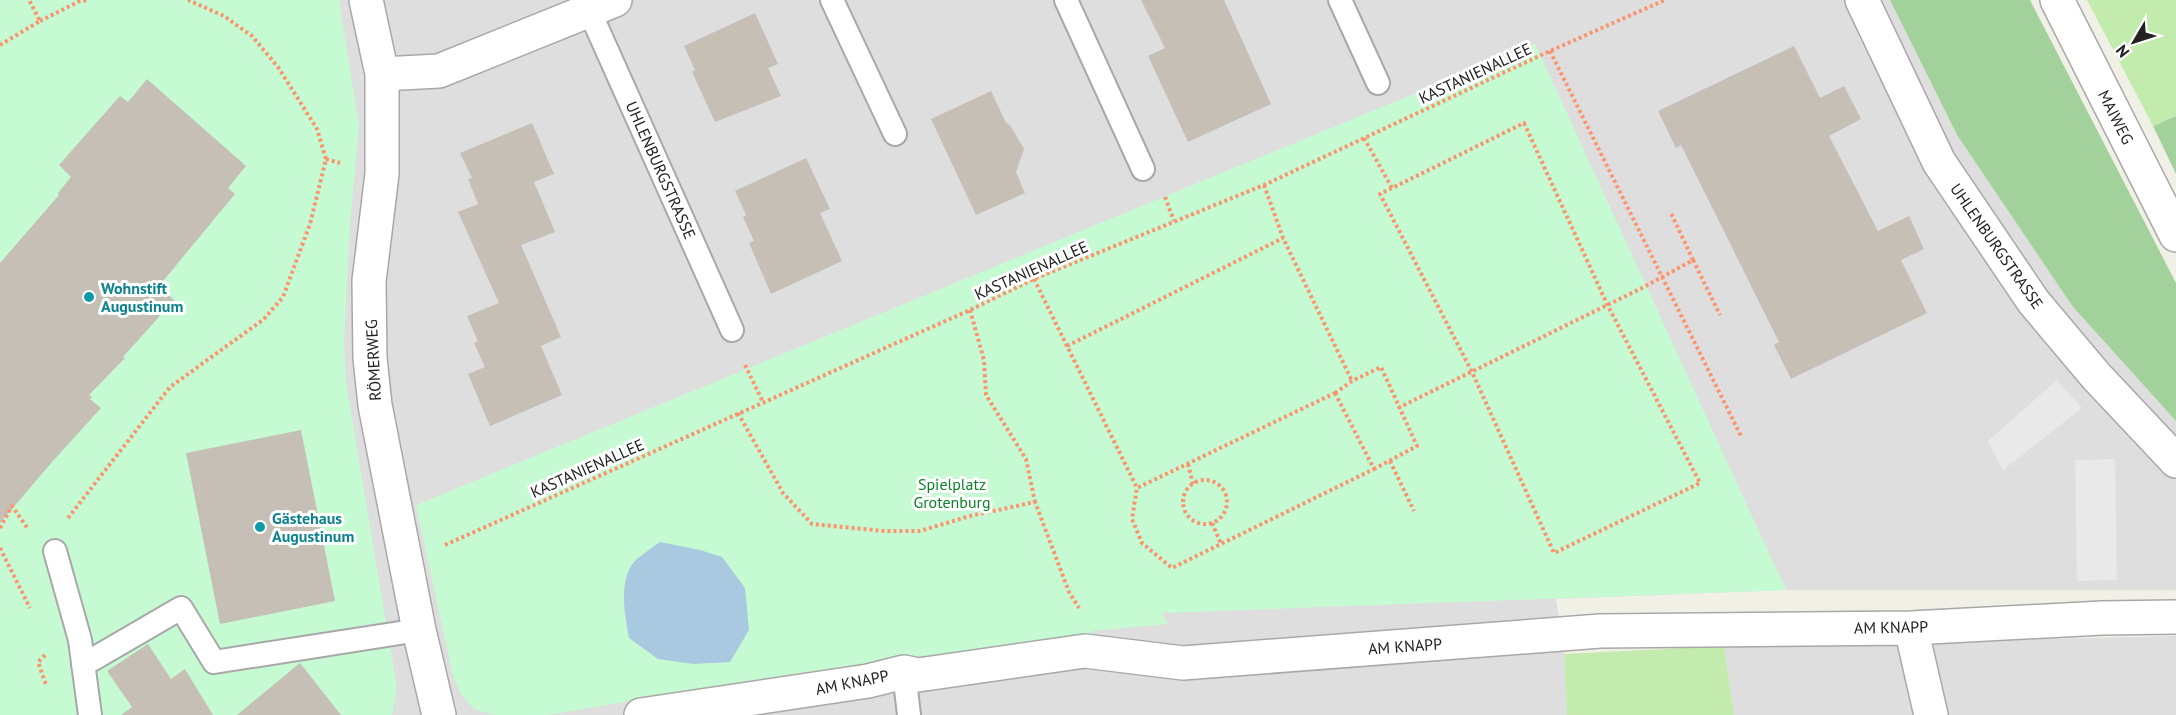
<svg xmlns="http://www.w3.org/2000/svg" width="2176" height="715" font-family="'PT Sans',sans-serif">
  <rect width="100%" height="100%" fill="#f1f0e7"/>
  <path fill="#dfdede" d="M0,0h1890l67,135 116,172 103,114v169h-390l-230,9 8,55 3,61h-1567z
    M2176,636v79h-442l-10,-69z"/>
  <path fill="#c2ebad" d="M2087,0h89v116l-23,10z
    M1724,646l10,69h-167l-3,-61z"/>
  <path fill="#a3d19c" d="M1890,0h140l146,283v138l-103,-114 -116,-172z
    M2176,116v58l-23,-48z"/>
  <path fill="#c5fad2" d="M0,0h339l20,125 -9,99 -6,121 2,37 51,305 -5,28h-392z
    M1535,44l251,546 -624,23 5,11 -74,7 -8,20 -319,27 -217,37h-54l-21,-6 -14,-16 -7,-17 -37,-171z"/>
  <path fill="#e9e9e9" d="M2057,380l25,28 -79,62 -15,-29z
    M2115,459l2,121 -40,1 -2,-121z"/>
  <path fill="#a8c9df" d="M660,542l40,8 22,7 23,31 4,42 -19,32 -37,2 -35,-5 -29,-21c-4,-23 -12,-61 8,-79 7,-6 15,-11 23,-17z"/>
  <path fill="#c6bfb6" d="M1141,0h83l47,104 -83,38 -40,-86 17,-8z
    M755,13l23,51 -10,4 13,28 -66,26 -23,-50 3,-2 -11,-24z
    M1794,46l26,52 24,-12 17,33 -32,17 49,95 31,-15 15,33 -23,11 26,53 -136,66 -17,-34 5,-3 -98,-197 -5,3 -18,-37z
    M147,79l99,87 -18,22 7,6 -76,92 15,14 -51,57 2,1 -36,37 3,2 -2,2 11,9 -49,54 -52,61v-260l59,-68 -1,-2 13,-16 -12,-12 61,-69 8,6z
    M991,91l15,32 4,2 14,24 -8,23 9,21 -49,22 -45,-96z
    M532,123l22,51 -20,8 21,50 -34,13 40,92 -20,9 21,49 -72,31 -22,-52 17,-7 -11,-24 4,-2 -11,-25 32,-13 -41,-91 20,-8 -10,-25 4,-1 -12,-25z
    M806,158l24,51 -10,4 22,48 -71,33 -22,-51 5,-2 -11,-24 3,-2 -11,-24z
    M301,430l34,171 -115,23 -34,-171z
    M148,644l23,35 14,-10 28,46h-92l11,-8 -25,-36z
    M300,663l41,52h-104z"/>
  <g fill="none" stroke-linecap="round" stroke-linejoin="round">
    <defs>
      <path id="lane" d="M832,0l63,134
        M1066,0l77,169
        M1340,0l38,83
        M589,10l143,320
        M55,551l25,89 10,75
        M83,665l98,-57 33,54 205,-32
        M904,672l5,43"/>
      <path id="street" d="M366,0l16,74v100l-13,107 1,77 5,47 44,225 20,85
        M1862,0l77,162 94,139 63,75 80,85
        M2057,0l119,235
        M382,74l57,-3 176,-71
        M1911,628l20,87
        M641,715l227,-34 36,-9 14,3 167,-24 98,12 417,-32 311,-3 191,-10 74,-1"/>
    </defs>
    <use href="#lane" stroke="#a8a8a8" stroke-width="26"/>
    <use href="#street" stroke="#a8a8a8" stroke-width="36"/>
    <path stroke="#fb946e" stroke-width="4" stroke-dasharray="3 3" stroke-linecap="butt" d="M40,21l40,-20 9,-1
      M0,45l40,-24 -11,-21
      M1550,51l191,385
      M1524,123l83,181 93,179 -146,70 -82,-181 -92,-178z
      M1364,138l28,50
      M326,159l14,4
      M1264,185l19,53 69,143
      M1165,197l9,24
      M1693,260l27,55
      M1034,279l103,209
      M970,310l14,50 2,35 40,64 9,43
      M1067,346l216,-108
      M745,365l18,37
      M1335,393l39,76 -202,99 -30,-25 -10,-24 5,-31z
      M1335,393l17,-12 29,-14 36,79 -43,23
      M1398,408l246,-121 49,-27 -23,-49
      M738,413l45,80 29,31 72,7h36l50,-15 65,-14 34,90 10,16
      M1390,461l24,50
      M1188,464l5,20
      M1183 502a22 22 0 1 1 44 0a22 22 0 1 1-44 0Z
      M68,518l102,-131 94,-68 19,-22 27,-73 16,-65 -9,-30 -39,-62 -26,-31 -28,-20 -36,-16
      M1212,523l9,21
      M0,528l12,-22 16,23
      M445,545l525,-235 64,-31 230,-94 286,-134 115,-51
      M0,548l30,60
      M45,655l-7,7 8,23"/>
    <use href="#lane" stroke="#fff" stroke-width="22"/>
    <use href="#street" stroke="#fff" stroke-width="33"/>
  </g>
  <g fill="#0f9aa8" stroke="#fff" stroke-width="2">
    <circle cx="89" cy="297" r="6"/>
    <circle cx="260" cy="527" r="6"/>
  </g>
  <g text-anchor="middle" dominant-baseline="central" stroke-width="6" stroke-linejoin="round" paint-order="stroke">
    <g font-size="16" fill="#212121" stroke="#fff">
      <text transform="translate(1475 73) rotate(-25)">KASTANIENALLEE</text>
      <text transform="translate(2116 117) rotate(63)">MAIWEG</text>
      <text transform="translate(661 170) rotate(66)">UHLENBURGSTRASSE</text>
      <text transform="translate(1997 246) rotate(55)">UHLENBURGSTRASSE</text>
      <text transform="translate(1031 270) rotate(-24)">KASTANIENALLEE</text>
      <text transform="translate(373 360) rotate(-93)">RÖMERWEG</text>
      <text transform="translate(587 468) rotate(-24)">KASTANIENALLEE</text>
      <text transform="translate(1891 627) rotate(-1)">AM KNAPP</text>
      <text transform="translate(1405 646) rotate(-4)">AM KNAPP</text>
      <text transform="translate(852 682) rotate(-11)">AM KNAPP</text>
    </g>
    <g font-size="16" font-weight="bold" fill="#0d838f" stroke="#fff" text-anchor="start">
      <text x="101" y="288">Wohnstift<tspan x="101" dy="18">Augustinum</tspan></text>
      <text x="272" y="518">Gästehaus<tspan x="272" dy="18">Augustinum</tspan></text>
    </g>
    <g font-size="16" fill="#0b8328" stroke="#fff">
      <text x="952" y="484">Spielplatz<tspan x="952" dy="18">Grotenburg</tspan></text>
    </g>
  </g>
  <g transform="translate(2134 42) rotate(231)" stroke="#ffffff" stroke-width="4.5" paint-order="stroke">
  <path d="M0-4.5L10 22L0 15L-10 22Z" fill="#212121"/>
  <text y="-9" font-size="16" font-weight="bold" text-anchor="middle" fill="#212121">N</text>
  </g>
</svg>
